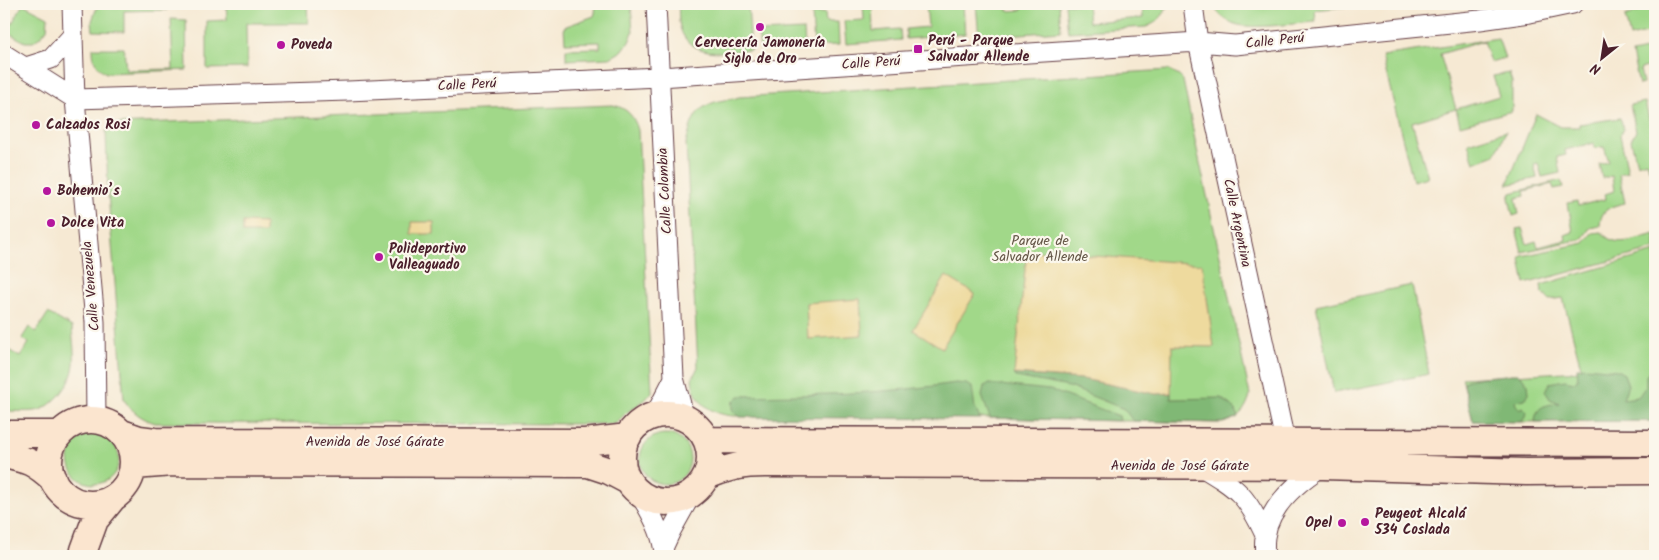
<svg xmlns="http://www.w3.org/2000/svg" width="1659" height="560" font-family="Kalam,sans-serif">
  <rect width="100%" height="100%" fill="#fbf7ec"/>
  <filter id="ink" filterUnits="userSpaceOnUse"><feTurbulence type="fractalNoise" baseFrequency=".02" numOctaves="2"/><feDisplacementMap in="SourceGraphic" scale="10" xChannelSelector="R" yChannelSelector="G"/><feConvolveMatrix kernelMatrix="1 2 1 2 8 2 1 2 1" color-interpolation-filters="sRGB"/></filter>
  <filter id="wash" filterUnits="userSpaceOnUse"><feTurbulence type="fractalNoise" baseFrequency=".0096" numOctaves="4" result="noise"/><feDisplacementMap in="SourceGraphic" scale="20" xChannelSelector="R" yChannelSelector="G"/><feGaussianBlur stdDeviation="1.12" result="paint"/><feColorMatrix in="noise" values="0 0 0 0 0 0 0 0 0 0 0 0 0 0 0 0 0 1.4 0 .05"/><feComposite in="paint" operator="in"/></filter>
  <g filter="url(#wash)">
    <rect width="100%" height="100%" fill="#f6e9d3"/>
    <path fill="#a1d889" stroke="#767c5a" d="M23,4l25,13 -1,12 -7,8 -7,5h-8l-18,-10z
      M98,4h69v6l-43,1v21l-31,-1 -1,-10z
      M226,4h82l1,19h-63l1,45 -40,1v-48l20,-1z
      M596,4h35l2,28 -4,10 -7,9 -12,7 -44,2v-11l34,-1v-6l-35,1 -1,-16 30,-11 1,-3z
      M678,4h70l3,46c-24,2 -63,9 -71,-23 -2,-7 -1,-16 -2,-23z
      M863,4h9l1,27 27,-2 1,11 -55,4 -2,-23 20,-1z
      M926,4h37l2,30 -59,5v-10l22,-2z
      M976,4h31l1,7 14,-1v-6h37l2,27 -82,6z
      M1065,4h22l2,18 54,-4 -1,-14h26c-4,12 -11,19 -22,23l-78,5z
      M1212,4h98l2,2 3,-2h55l-55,6 1,12c-18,1 -66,8 -81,2 -10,-3 -18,-11 -23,-20z
      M1655,5v26l-25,6 -5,-20z
      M812,13h13l1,9h12l1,23 -25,1z
      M171,19l15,1 1,50 -81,3c-11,-7 -13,-13 -13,-25h31l2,22 47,-1z
      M804,30l1,17 -45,2 -2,-17z
      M1498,38l7,20 -15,4 -7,-21 -43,13 16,55 43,-13 -6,-20 16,-3 3,9v29l-52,14 -4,-16 -44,13 16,55 -15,4 -31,-125z
      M1655,48v17l-15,4 3,15 -4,1 -7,-32z
      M1168,70l11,6 4,4 12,60 55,255c-4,16 -14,27 -31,28l-229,-5 -255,-2c-23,-1 -41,-13 -43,-37l6,-12 -12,-224c6,-22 8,-36 33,-42 7,-2 13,-1 20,-4z
      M1645,102l6,26 4,-1v40l-6,2 -2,-8 -10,3 -6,-24 5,-9 -6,-26z
      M613,105c14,3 21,11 25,25l14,262 -7,8 -19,13 -11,11 -460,-1c-15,-5 -22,-11 -31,-23l-16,-207 -2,-62 8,-7z
      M1536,114l25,13h18v-3l41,-6 4,11 -4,6 8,37 -9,2 6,29c-13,3 -25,6 -25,23l-10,2 -8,11 -60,13 -6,-23 6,-1 5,16 9,-3 2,6 28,-7 -1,-5 8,-3 -5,-29 9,-2 1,5 28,-7 -1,-5 9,-3 -2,-15 -10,2 -3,-14 10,-2 -5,-15 -9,1 -1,-5 -29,7 1,5 -9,2 3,16 -18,4 -4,-14 -4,1 3,14 -30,7z
      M1506,131l-11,24 -21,8 -6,-20z
      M1561,180l2,7 -9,2 -2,-5 -28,7 1,5 -9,2 3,16 -6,2 -4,-18 2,-5z
      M1602,232c12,18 36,6 53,2v15l-130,35 -5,-24 2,-4 62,-13 8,-10z
      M1655,252v169l-133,1 -49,-1 -11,-43 120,-7 -19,-73 -14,2 -7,-8 -1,-7z
      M1412,285l17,89 -95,19 -18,-88z
      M48,313l24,14c2,30 8,45 -14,70 -6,6 -14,13 -23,14 -10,1 -21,0 -31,0v-64l16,10 9,-14 -7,-5 7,-11 7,5z
      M69 459a25 25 0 1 1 50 0a25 25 0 1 1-50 0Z
      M640 459a25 25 0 1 1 50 0a25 25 0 1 1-50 0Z"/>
    <path fill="#80b875" stroke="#656c50" d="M1586,367l31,3 7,4 4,11 -5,14 15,-2 8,-11v-10l6,-8 3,1v52l-120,1c1,-17 11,-17 24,-19l-9,-4 -5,-8 4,-8 16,-3 9,2 4,-3 -1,-11z
      M1014,374l69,5 73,15 15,-1v6l50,-1 13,10 4,9 -15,6 -90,-2 -9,-12 -55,-22 -53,-10z
      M1511,374h9l8,11 1,8 -4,6 -10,2 1,4 4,4 3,-2 4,5 -5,10 -49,-1 -9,-36 1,-4c15,-5 31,-4 46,-7z
      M956,383l10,1 6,3 3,21 5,11 -240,-2 -7,-6v-9l6,-6c72,-1 145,-2 217,-13z
      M989,384l61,6 69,26 1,5 -130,-3 -8,-22 2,-10z"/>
    <path fill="#eeda9e" stroke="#9c7c64" d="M243,222l22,1v10h-22z
      M412,222h22v12h-22z
      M1027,251l175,13 12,83 -42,-1 -1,47 -15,1 -73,-15 -69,-5z
      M946,276l29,18 -33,54 -29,-18z
      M860,299l2,36 -54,4 -2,-36z"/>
  </g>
  <g filter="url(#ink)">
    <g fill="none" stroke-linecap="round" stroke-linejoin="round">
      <defs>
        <path id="street" d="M72,4l3,95 20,223 1,98
          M656,4l18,374 11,41
          M1193,4l5,38 87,399
          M4,54l71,45 273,-8 312,-14 538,-35 37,3 245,-25 50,-7 43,-9
          M26,67l25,-8 21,-23
          M649,418l10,-11 15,-29
          M1200,466c38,23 46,28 65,69
          M638,492c11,17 26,44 26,64
          M664,546l7,-15 20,-36
          M1264,556c1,-6 0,-13 1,-19 4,-32 33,-55 58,-71"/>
        <path id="secondary" d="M622 458a44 44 0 1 1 88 0a44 44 0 1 1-88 0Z
          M49 462a42 42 0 1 1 84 0a42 42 0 1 1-84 0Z
          M122,433l17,6 16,2 430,1 43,-5
          M4,434h55
          M707,440l948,3
          M4,455c24,5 30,7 49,24
          M134,466l39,-3 415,1 21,7 19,10
          M707,476c22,-9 35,-12 58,-12l558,2 203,6 129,-1
          M84,550l11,-30 18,-22"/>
      </defs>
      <use href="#street" stroke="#643d44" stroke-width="21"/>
      <use href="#secondary" stroke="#643d44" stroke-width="29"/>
      <use href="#street" stroke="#fff" stroke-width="19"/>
      <use href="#secondary" stroke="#fbe5cf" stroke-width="26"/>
    </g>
  </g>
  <g fill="#b5179e" stroke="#fbf7ec" stroke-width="2">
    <circle cx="760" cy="27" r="5"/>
    <circle cx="281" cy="45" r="5"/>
    <rect x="913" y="44" width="10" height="10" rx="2.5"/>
    <circle cx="36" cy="125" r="5"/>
    <circle cx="47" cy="191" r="5"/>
    <circle cx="51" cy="223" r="5"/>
    <circle cx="379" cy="257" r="5"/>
    <circle cx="1365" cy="522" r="5"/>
    <circle cx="1342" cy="523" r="5"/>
  </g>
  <g text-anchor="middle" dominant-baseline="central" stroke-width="4.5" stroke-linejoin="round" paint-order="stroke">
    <g font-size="14" font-weight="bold" fill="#4a1f2b" stroke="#fbf7ec" text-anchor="start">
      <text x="928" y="41">Perú - Parque<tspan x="928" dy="16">Salvador Allende</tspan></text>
      <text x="760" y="43" text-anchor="middle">Cervecería Jamonería<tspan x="760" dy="16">Siglo de Oro</tspan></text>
      <text x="291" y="45">Poveda</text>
      <text x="46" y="125">Calzados Rosi</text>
      <text x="57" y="191">Bohemio’s</text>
      <text x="61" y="223">Dolce Vita</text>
      <text x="389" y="249">Polideportivo<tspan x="389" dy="16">Valleaguado</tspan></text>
      <text x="1375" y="514">Peugeot Alcalá<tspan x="1375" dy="16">534 Coslada</tspan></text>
      <text x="1332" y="523" text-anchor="end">Opel</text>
    </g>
    <g font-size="14" fill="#4a1f2b" stroke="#fbf7ec">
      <text transform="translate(1275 41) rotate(-6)">Calle Perú</text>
      <text transform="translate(871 63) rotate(-4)">Calle Perú</text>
      <text transform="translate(467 85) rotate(-3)">Calle Perú</text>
      <text transform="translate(665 191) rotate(-93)">Calle Colombia</text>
      <text transform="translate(1237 223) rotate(78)">Calle Argentina</text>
      <text transform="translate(91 286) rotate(-95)">Calle Venezuela</text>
      <text x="375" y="442">Avenida de José Gárate</text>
      <text x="1180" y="466">Avenida de José Gárate</text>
    </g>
    <g font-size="14" fill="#645647" stroke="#fbf7ec">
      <text x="1040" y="241">Parque de<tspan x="1040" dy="16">Salvador Allende</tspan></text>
    </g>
  </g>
  <rect width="1659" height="560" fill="none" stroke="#fbf7ec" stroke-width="20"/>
  <g transform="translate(1602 58) rotate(210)" stroke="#fbf7ec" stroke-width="4" paint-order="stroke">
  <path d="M0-4L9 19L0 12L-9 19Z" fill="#4a1f2b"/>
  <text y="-8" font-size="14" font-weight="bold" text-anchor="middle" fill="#4a1f2b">N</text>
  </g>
</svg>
